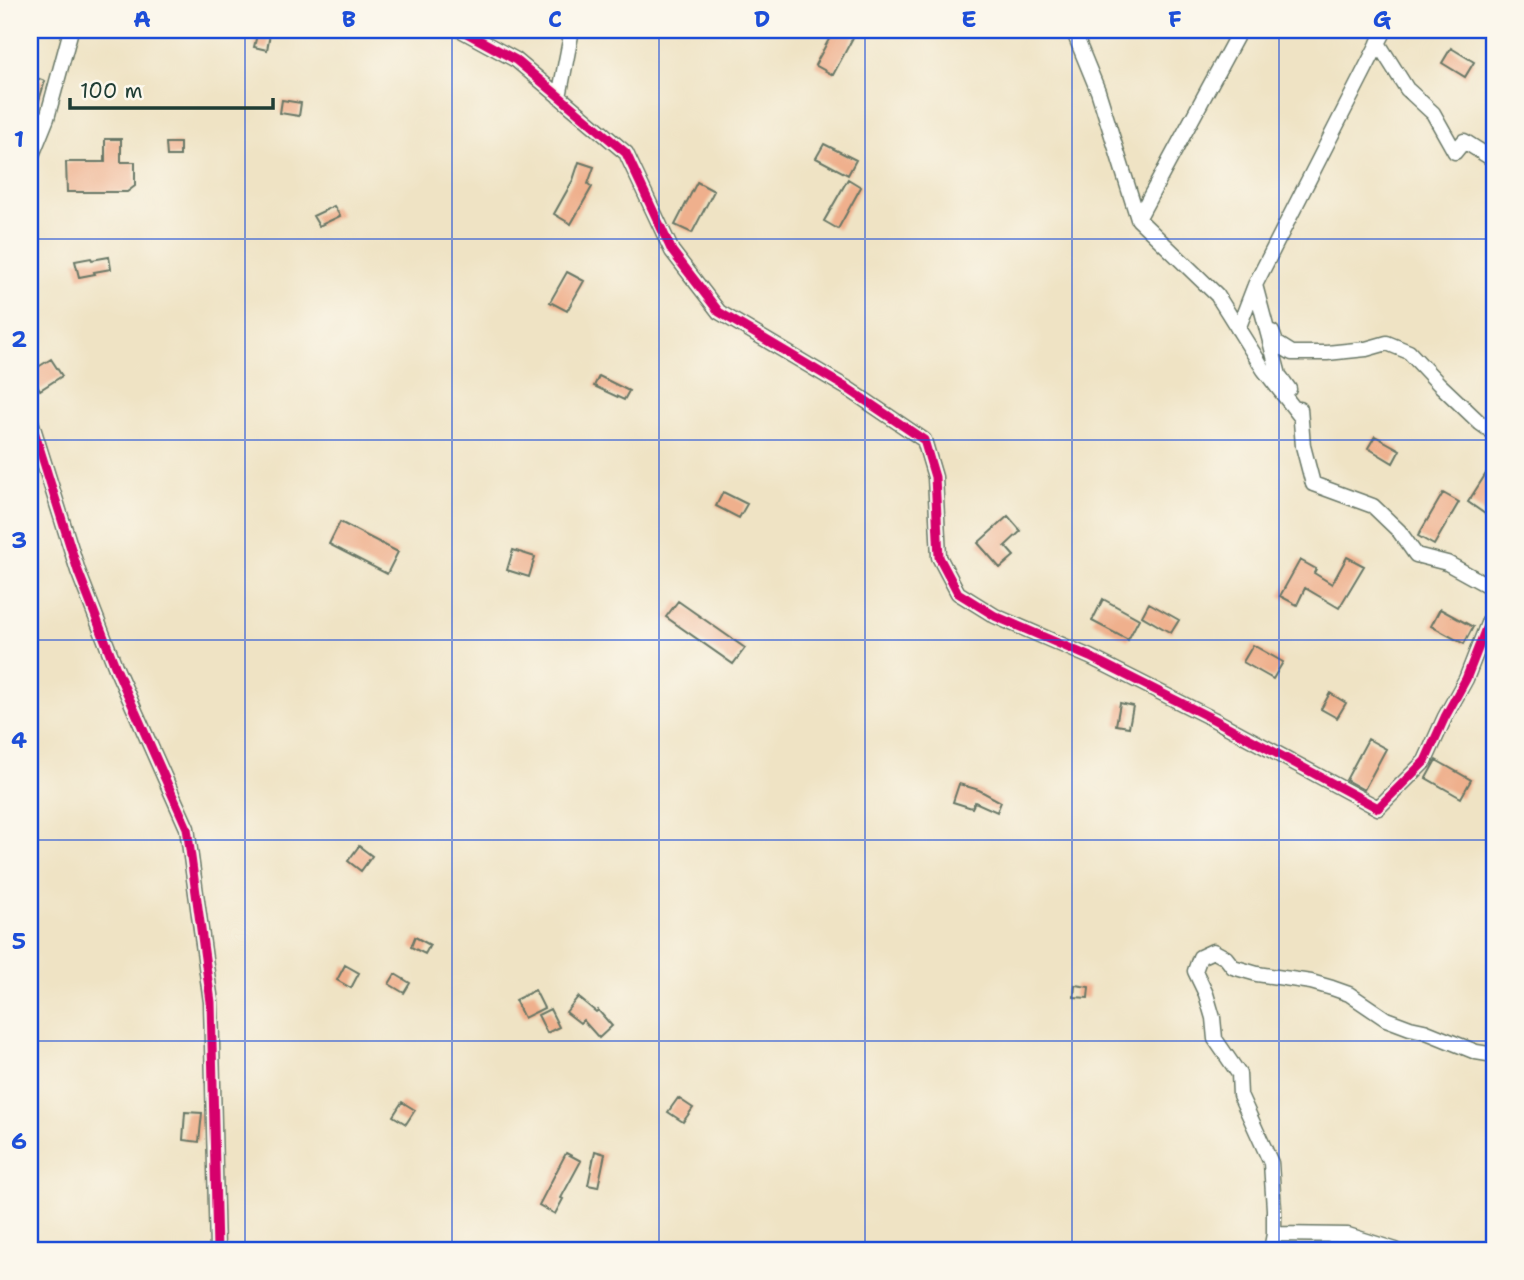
<svg xmlns="http://www.w3.org/2000/svg" width="1524" height="1280" font-family="'Shantell Sans',sans-serif">
  <rect width="100%" height="100%" fill="#fbf7ec"/>
  <filter id="ink" filterUnits="userSpaceOnUse"><feTurbulence type="fractalNoise" baseFrequency=".0143" numOctaves="2"/><feDisplacementMap in="SourceGraphic" scale="14" xChannelSelector="R" yChannelSelector="G"/><feConvolveMatrix kernelMatrix="1 2 1 2 8 2 1 2 1" color-interpolation-filters="sRGB"/></filter>
  <filter id="wash" filterUnits="userSpaceOnUse"><feTurbulence type="fractalNoise" baseFrequency=".00686" numOctaves="4" result="noise"/><feDisplacementMap in="SourceGraphic" scale="28" xChannelSelector="R" yChannelSelector="G"/><feGaussianBlur stdDeviation="1.57" result="paint"/><feColorMatrix in="noise" values="0 0 0 0 0 0 0 0 0 0 0 0 0 0 0 0 0 1.4 0 .05"/><feComposite in="paint" operator="in"/></filter>
  <g filter="url(#wash)">
    <rect width="100%" height="100%" fill="#efe3c4"/>
    <g id="blocks">
      <path fill="#efb08d" d="M834,30h23l-24,45 -18,-10z
        M258,31l12,3 -3,16 -13,-3z
        M1451,48l23,14 -9,15 -23,-14z
        M34,77l11,4 -11,35 -4,-1v-19z
        M282,100l19,3 -2,13 -19,-3z
        M105,139h16v23h14v24l-8,6h-60l-1,-30h39z
        M166,143h14v13h-13z
        M824,144l32,16 -8,15 -32,-17z
        M579,162l15,5 -6,17 4,3 -21,37 -17,-10 19,-34z
        M848,179l13,8 -23,42 -14,-8z
        M697,182l17,9 -22,42 -17,-8z
        M334,206l6,10 -21,10 -6,-10z
        M109,257l2,12 -17,3 1,2 -16,3 -4,-16 16,-3 1,2z
        M567,272l17,9 -17,30 -17,-9z
        M51,359l11,17 -22,14 -10,-18z
        M599,376l30,15 -5,9 -30,-14z
        M1375,436l25,14 -7,13 -25,-15z
        M1494,461v45l-6,10 -20,-14z
        M723,492l24,12 -8,14 -23,-12z
        M1443,493l16,9 -25,43 -16,-9z
        M1008,516l13,15 -16,15 9,10 -14,12 -22,-25z
        M340,522l58,30 -11,22 -58,-30z
        M513,550l22,7 -6,20 -22,-7z
        M1347,557l17,9 -25,42 -34,-20 -8,17 -17,-9 20,-36 16,9 -2,4 18,11z
        M1103,599l36,20 -11,21 -36,-19z
        M678,601l67,47 -12,16 -67,-47z
        M1149,603l30,17 -8,13 -29,-17z
        M1440,609l33,18 -9,17 -33,-18z
        M1253,645l30,17 -10,17 -30,-17z
        M1330,693l16,10 -9,15 -16,-9z
        M1120,703l13,3 -4,21 -13,-2z
        M1368,739l18,10 -22,41 -18,-10z
        M1436,760l35,20 -10,18 -35,-20z
        M959,784l20,6 22,12 -4,10 -22,-10 -3,6 -19,-6z
        M359,846l13,10 -11,15 -13,-10z
        M415,937l15,8 -5,9 -14,-7z
        M345,965l14,8 -8,15 -14,-8z
        M395,974l15,9 -6,10 -15,-9z
        M1075,985l14,2 -1,11 -14,-1z
        M535,990l9,18 -20,10 -9,-18z
        M578,997l18,15 2,-2 14,16 -13,12 -16,-18 -3,3 -14,-11z
        M550,1009l9,18 -12,6 -9,-18z
        M678,1098l15,10 -10,14 -15,-10z
        M402,1102l13,8 -9,14 -13,-8z
        M185,1112l17,1 -3,29 -16,-2z
        M595,1151l10,3 -7,33 -10,-2z
        M566,1153l15,8 -20,37 2,1 -8,15 -16,-9z"/>
    </g>
  </g>
  <g filter="url(#ink)">
    <use href="#blocks" fill-opacity="0" stroke="#687766" stroke-width="2"/>
    <g fill="none" stroke-linecap="round" stroke-linejoin="round">
      <defs>
        <path id="street" d="M461,30l55,30 110,93 46,98 47,61 128,76 77,52 11,37 4,80 19,36 37,23 95,41 123,62 165,89 47,-47 20,-44 21,-38 28,-71
          M1073,30l25,61 40,128 79,76 47,75 36,46
          M1378,43l29,46 26,24 22,39 9,-11 30,19
          M559,97l13,-67
          M30,160l17,-42 24,-88
          M1138,219l102,-189
          M1255,285l24,90 10,14
          M1238,329l17,-44 130,-255
          M1272,332l4,11 16,10h35l39,-4 21,-6 22,9 30,32 41,39 14,10
          M1300,409l3,37 10,38 60,22 26,25 17,24 31,8 47,26
          M30,418l48,153 37,95 72,162 24,174 6,248
          M1274,1234l74,1 48,15
          M1271,1250l3,-16v-25l-3,-46 -31,-68 -1,-21 -24,-35 -2,-21 -7,-24 -11,-23 5,-14 13,-6 13,7 7,9 24,7 54,8 21,6 17,6 37,25 24,9 14,3 52,21 18,3"/>
      </defs>
      <use href="#street" stroke="#687766" stroke-width="17"/>
      <use href="#street" stroke="#fff" stroke-width="14"/>
      <defs>
        <path id="cycleway" d="M461,30l55,30 110,93 46,98 47,61 128,76 77,52 11,37 4,80 19,36 37,23 95,41 123,62 165,89 47,-47 20,-44 21,-38 28,-71
          M30,418l48,153 37,95 72,162 24,174 6,248"/>
      </defs>
      <use href="#cycleway" stroke="#fbf7ec" stroke-width="13"/>
      <use href="#cycleway" stroke="#d6006c" stroke-width="9"/>
    </g>
  </g>
  <path fill="none" stroke="#1d4ed8" stroke-width="2" stroke-opacity="0.55" d="M245,30v1220M452,30v1220M659,30v1220M865,30v1220M1072,30v1220M1279,30v1220M30,239h1464M30,440h1464M30,640h1464M30,840h1464M30,1041h1464"/>
  <rect width="1524" height="1280" fill="none" stroke="#fbf7ec" stroke-width="77"/>
  <path d="M70 98v10h203v-10" fill="none" stroke="#1f3d34" stroke-width="3.5"/>
  <text x="80" y="98" font-size="21" fill="#1f3d34" stroke="#fbf7ec" stroke-width="5" paint-order="stroke">100 m</text>
  <rect x="38" y="38" width="1448" height="1204" fill="none" stroke="#1d4ed8" stroke-width="2.5"/>
  <g font-size="23" text-anchor="middle" font-weight="bold" fill="#1d4ed8">
    <text x="142" y="27">A</text>
    <text x="349" y="27">B</text>
    <text x="555" y="27">C</text>
    <text x="762" y="27">D</text>
    <text x="969" y="27">E</text>
    <text x="1175" y="27">F</text>
    <text x="1382" y="27">G</text>
    <text x="19" y="147">1</text>
    <text x="19" y="347">2</text>
    <text x="19" y="548">3</text>
    <text x="19" y="748">4</text>
    <text x="19" y="949">5</text>
    <text x="19" y="1149">6</text>
  </g>
</svg>
